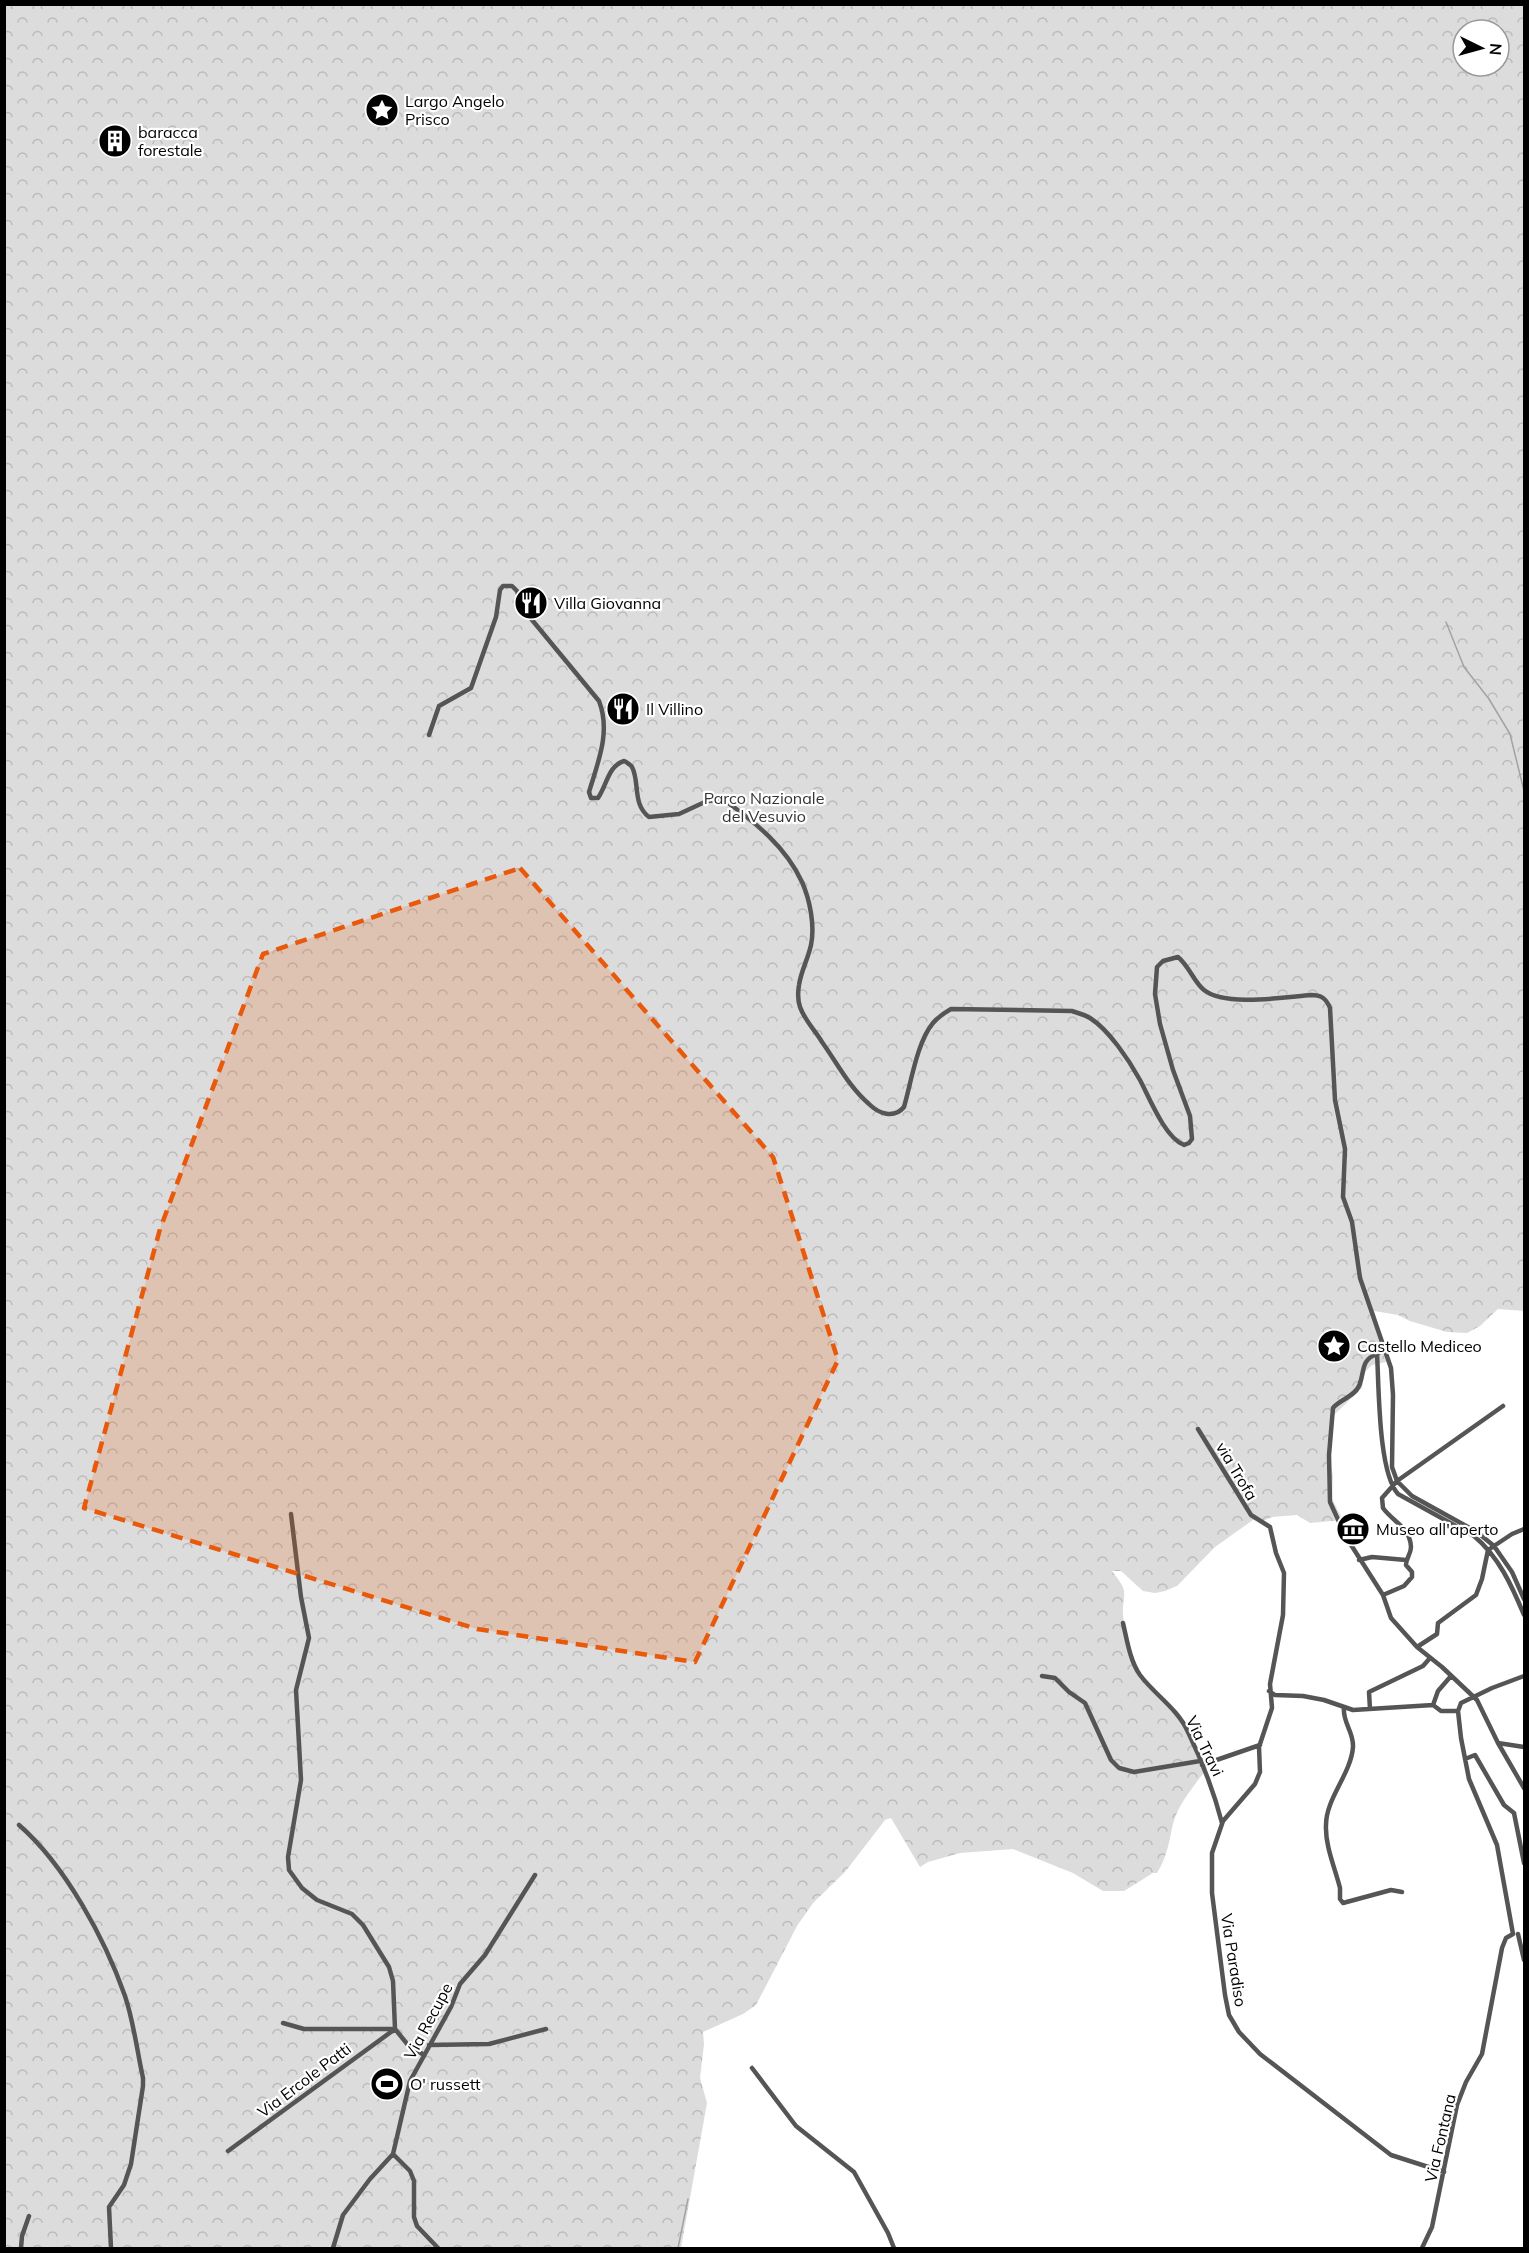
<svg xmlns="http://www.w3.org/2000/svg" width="1529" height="2253" font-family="Mulish,sans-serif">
  <defs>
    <pattern id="park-crowns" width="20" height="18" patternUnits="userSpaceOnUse" patternTransform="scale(1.5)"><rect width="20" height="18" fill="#dcdcdc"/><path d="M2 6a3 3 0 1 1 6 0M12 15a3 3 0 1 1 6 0" fill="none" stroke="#bbb"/></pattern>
  </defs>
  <rect width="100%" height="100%" fill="#fff"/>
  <path fill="url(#park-crowns)" fill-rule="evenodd" d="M5,5h1519v1306l-26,-2 -18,17 -13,7 -20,-1 -37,-11 -12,-6 -24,-4 16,50 -18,4 -8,8 -2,15 -28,27 -4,45 3,16 -1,23 11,21 -33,3 -13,-8 -25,2 -9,4 -10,-1 -38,27 -38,39 -12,5 -10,2 -12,-2 -22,-20h-9c4,6 11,13 12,20 1,7 -2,16 -1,23 1,22 17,80 42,84l22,26 20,44c-12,17 -29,36 -34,56 -4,18 -6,33 -16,49h-4l-29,18h-21l-30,-18 -60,-24 -53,4 -32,9 -8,5 -29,-49 -6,2 -40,52 -32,31 -16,23 -41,79 -13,9 -40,18 1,12 -4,34 7,25 -26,145h-676zM1463,30h36v36h-36z"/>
  <path fill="#dcdcdc" d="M374,2076l27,3 -2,13 -26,-3z"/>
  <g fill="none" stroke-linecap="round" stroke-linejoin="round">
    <path stroke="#a3a3a3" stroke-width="1.5" d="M1446,622l18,45 25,32 21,35 14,57
      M678,2248l10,-49"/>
    <path stroke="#555" stroke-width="4.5" d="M429,735l10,-29 32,-18 25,-71 4,-27 3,-4h9l5,5 6,18 76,92c12,31 -1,61 -10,91l2,6h7c9,-13 10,-32 26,-37 1,0 8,5 8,6 8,15 0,37 17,50l30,-3 28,-13 17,-1c31,22 62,47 78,82 8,18 13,44 9,63 -3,14 -10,26 -12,40 -1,6 -1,16 1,22 5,14 15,23 22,35 15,21 27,45 47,62 10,10 25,15 35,3 7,-24 13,-65 29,-84 5,-6 11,-10 18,-14l121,2c6,2 13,4 18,7 19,12 39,42 50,62 9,17 25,58 44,65l5,-2 3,-4 -2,-23 -17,-46 -13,-46 -5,-30 2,-27 6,-6 15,-4c11,9 16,25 26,33 21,17 81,7 107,5 10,0 15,3 19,13l5,92 10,49 -2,48 9,25 8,56 31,90 2,27 -1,72 5,14 15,15 65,36 17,14 18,26 12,27
      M1379,1353l-2,1c2,31 1,118 21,140l76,42c25,21 38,50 50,79
      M1377,1354c-17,6 -12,18 -18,32 -5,11 -20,14 -26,22l-4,47 1,47 16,35 37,58 8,23 26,29 25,20 35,33 21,43 26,4
      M1198,1429l53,86 19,12 6,26 8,20 -1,42 -13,69 2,24 -13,39 1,25 -5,12 -32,37 -11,32v40l13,102 4,20 10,17 21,22 131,101 53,17
      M291,1514l10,83 8,41 -13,52 5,90 -13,77 1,13 13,18 15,12 35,14 11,11 26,42 4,14 2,48 13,16 16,10
      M1359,1560l13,-3 34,3
      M1383,1595l21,-9 8,-9v-5l-6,-7c0,-7 5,-11 5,-18 -1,-20 -18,-25 -28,-39l-1,-10 15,-17 106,-75
      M1123,1623c4,17 7,38 17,52 15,20 38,34 48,57 14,29 26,60 34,91
      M1417,1647l20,-13 1,-11 38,-28 6,-16 6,-29 24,-16 12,-5
      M1042,1676l13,2 14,14 16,11 26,57 8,8 15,4 66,-11
      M1269,1691l6,4 28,1 21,4 29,10 80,-5 8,6h17
      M1433,1705l5,-14 13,-15
      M1344,1707c-2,15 10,25 9,40 -2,27 -27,51 -27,78 -1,21 9,43 14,63v11l3,4 48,-13 11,2
      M1370,1709l-1,-17 54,-26 7,-8
      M1498,1743l26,45
      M1465,1759l10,-4 29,50 10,8 10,50
      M1202,1765l58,-20
      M19,1825c46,40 86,114 106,171 9,27 12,55 18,82v8l-12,78 -7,21 -15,22 2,41
      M1513,1934l-16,-89 -28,-66 -8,-41 -3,-27 3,-8 31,-15 32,-12
      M1518,1934l6,26
      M283,2023l21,6h88
      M429,2045l60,-1 57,-15
      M752,2068l44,58 58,46 34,61 6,15
      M228,2151l167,-122
      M393,2154l17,17 4,10v36l3,9 21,22
      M21,2248l1,-12 7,-20
      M333,2248l10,-33 27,-36 23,-25 17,-73 41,-74 9,-23 25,-29 50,-80
      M1422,2248l10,-21 25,-122 9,-23 16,-28 20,-106 4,-10 7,-4"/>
  </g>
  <path fill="#e8590c" fill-opacity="0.2" stroke="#e8590c" stroke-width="4.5" stroke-dasharray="12 8" stroke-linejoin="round" d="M520,868l253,289 65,203 -143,302 -218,-33 -393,-121 76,-279 103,-275z"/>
  <defs>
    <symbol id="sight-disc" viewBox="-11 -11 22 22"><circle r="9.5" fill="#000" stroke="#fff"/><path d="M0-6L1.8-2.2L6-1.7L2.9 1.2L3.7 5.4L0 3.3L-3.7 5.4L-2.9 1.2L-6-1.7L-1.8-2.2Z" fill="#fff"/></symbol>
    <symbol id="building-disc" viewBox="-11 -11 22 22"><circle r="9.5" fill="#000" stroke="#fff"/><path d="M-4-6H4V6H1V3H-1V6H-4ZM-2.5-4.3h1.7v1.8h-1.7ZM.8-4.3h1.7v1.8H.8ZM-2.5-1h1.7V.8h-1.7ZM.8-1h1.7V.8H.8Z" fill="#fff"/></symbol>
    <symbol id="restaurant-disc" viewBox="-11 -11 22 22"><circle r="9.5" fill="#000" stroke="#fff"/><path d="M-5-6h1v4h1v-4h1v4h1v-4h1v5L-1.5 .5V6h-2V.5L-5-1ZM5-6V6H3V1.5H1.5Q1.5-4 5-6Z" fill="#fff"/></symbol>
    <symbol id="museum-disc" viewBox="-11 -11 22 22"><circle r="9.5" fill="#000" stroke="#fff"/><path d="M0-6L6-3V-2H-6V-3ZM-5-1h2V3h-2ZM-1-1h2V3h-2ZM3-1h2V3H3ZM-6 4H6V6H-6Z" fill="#fff"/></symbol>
    <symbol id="stadium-disc" viewBox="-11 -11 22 22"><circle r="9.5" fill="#000" stroke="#fff"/><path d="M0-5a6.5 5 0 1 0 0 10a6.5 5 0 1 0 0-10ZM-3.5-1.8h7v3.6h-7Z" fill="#fff"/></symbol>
  </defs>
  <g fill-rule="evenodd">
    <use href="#sight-disc" x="363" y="91" width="38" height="38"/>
    <use href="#building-disc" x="96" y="122" width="38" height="38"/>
    <use href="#restaurant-disc" x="512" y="584" width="38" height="38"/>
    <use href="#restaurant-disc" x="604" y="690" width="38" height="38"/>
    <use href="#sight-disc" x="1315" y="1327" width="38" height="38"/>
    <use href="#museum-disc" x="1334" y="1510" width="38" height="38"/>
    <use href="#stadium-disc" x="368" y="2065" width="38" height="38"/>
  </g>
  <g text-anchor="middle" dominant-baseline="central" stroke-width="4.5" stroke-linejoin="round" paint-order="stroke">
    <g font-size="16" fill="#000" stroke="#fff" text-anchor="start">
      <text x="405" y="101">Largo Angelo<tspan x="405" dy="18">Prisco</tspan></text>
      <text x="138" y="132">baracca<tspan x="138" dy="18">forestale</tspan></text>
      <text x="554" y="603">Villa Giovanna</text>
      <text x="646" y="709">Il Villino</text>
      <text x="1357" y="1346">Castello Mediceo</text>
      <text x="1376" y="1529">Museo all'aperto</text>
      <text x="410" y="2084">O' russett</text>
    </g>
    <g font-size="16" fill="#333" stroke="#fff">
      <text x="764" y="798">Parco Nazionale<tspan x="764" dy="18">del Vesuvio</tspan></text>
    </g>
    <g font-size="16" fill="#000" stroke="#fff">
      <text transform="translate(1237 1471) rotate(59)">via Trofa</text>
      <text transform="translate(1205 1746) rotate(64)">Via Travi</text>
      <text transform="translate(1234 1960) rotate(81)">Via Paradiso</text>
      <text transform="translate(428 2021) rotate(-62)">Via Recupe</text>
      <text transform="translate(304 2080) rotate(-37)">Via Ercole Patti</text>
      <text transform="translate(1440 2138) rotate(-77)">Via Fontana</text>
    </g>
  </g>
  <rect width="1529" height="2253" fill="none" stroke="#000000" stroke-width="12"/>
  <g transform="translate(1481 48) rotate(95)"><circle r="28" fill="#ffffff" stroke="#999999" stroke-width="1.5"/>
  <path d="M0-4.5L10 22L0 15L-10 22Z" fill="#000000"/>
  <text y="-9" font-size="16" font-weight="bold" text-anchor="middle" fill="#000000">N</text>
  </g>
</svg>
